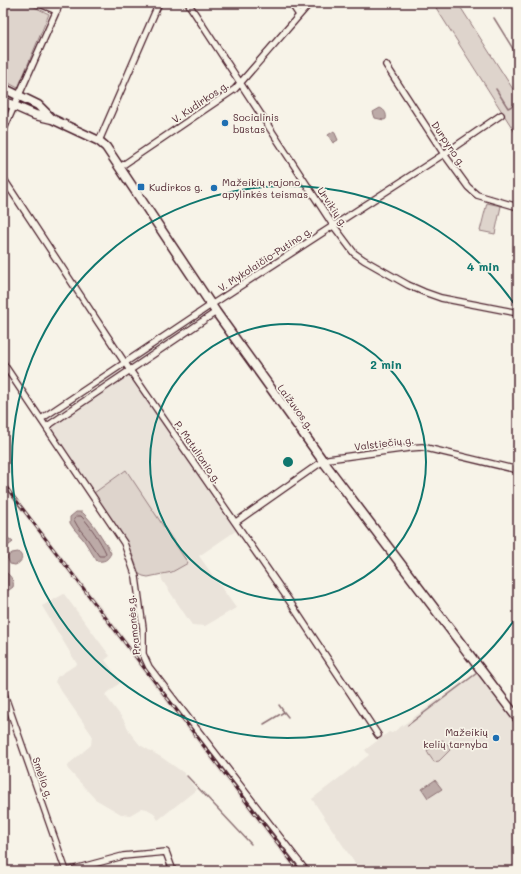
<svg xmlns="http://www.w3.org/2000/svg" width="521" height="874" font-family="Mali,sans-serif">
  <rect width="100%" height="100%" fill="#f7f3e8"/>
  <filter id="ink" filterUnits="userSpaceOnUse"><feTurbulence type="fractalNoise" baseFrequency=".025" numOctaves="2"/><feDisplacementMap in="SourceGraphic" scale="8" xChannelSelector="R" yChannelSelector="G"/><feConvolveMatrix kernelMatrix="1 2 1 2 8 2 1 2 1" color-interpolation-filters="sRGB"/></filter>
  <g filter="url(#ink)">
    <path fill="#eae3da" d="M127,375l5,2 105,153 -38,26 37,52 -31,18 -13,-1 -30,-45 -1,-5 11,-3 15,-9 -61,-93 -32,23 -43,-64 1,-4z
      M3,480l75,97 224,294h-7l-292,-384z
      M64,594l46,62 -5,4 16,22 -16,13 18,24 8,15 9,11 21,12 23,16 12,17 -38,30 -4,-7 -7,-4 -5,-1 -12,7 -9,-1 -26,-15 -28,-31 3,-5 21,-18 1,-10 -37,-53 2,-5 20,-13 -35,-58z
      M478,671l40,53v147h-158l-48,-72 57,-44 -4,-5 24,-18 3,1z"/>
    <path fill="#ded4cc" stroke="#947a7c" d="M3,3h23l23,11 -31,74 -15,-8z
      M433,3h32l-4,5 57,89v40z
      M487,203l14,3 -6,28 -15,-3z
      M126,470l62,93 -16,9 -24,5 -5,-1 -4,-2 -7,-20 -7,-12 -31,-49z
      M443,740l6,6 1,4 -11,11 -5,1 -5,-7 -2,-4 10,-9z"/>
    <path fill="#bcaaa7" stroke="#8e7275" d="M380,108c5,2 7,6 6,11l-2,1 -9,-2 -2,-6z
      M334,131l4,9 -5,3 -5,-8z
      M76,512h6c12,11 21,27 29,41 -3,7 -7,9 -14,8l-14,-22 -9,-10 -4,-6v-6z
      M3,534l10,8 -9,7 -1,-1z
      M18,552c7,5 3,11 -3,13l-5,-1 -3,-7 5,-4z
      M3,571c6,2 12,10 10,16l-4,3h-3l-3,-2z
      M435,780l7,9 -14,9 -6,-9z"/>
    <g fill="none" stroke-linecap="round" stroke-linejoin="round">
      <path stroke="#78575d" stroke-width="1" d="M77,516h4c9,9 20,26 25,37l-2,3h-5l-13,-19 -8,-10 -4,-7z"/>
      <path stroke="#8e7275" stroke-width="1.5" d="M494,18l24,39
        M496,89l12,19 10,-5
        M284,712l4,5
        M264,724l20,-12 -5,-7
        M408,725l69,-52
        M187,776l64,68"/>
      <defs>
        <path id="street" d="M38,3l19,8
          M188,3l145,222 21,28 10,7 44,25 16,7 17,6 77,15
          M291,3l8,12
          M386,65l58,89 24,33 9,8 41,12
          M3,131l57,-128
          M99,141l60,-138
          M120,167l115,-78 75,-86
          M3,178l122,185 163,236 90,136
          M3,363l121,180 12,34 7,51v26l6,13 157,204
          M41,419l170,-114 233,-151 57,-39
          M46,427l170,-115
          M236,522l87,-61 5,-2 81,-11 13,-1 96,23
          M3,691l63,180
          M67,871l56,-15 43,-4 7,19"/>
        <path id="secondary" d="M3,88l35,17 14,14
          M3,101l32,14 17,4 47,22 7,6 110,165 107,149 195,258"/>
      </defs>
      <use href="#street" stroke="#4a1f2b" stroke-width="8"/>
      <use href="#secondary" stroke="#4a1f2b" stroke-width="11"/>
      <use href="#street" stroke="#f7f3e8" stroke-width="5.5"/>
      <use href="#secondary" stroke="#f7f3e8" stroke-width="8"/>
      <defs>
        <path id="rail" d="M3,483l296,388"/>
      </defs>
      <use href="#rail" stroke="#4a1f2b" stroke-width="3"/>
      <use href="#rail" stroke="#f7f3e8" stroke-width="1.5" stroke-dasharray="4.5" stroke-linecap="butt"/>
    </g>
  </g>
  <g fill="none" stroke="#0f766e" stroke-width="2">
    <circle cx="288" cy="462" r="138"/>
    <path d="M517 616A276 276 0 1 1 517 308"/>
  </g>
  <g fill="#1f6fb2" stroke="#f7f3e8" stroke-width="1.5">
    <circle cx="225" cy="123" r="4"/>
    <rect x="137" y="183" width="8" height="8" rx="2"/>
    <circle cx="214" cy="188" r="4"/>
    <circle cx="496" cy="738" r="4"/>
  </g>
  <g text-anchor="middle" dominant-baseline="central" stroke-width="3.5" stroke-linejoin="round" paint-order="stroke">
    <g font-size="10" fill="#4a1f2b" stroke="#f7f3e8">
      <text transform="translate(200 102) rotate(-34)">V. Kudirkos g.</text>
      <text transform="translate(449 144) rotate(56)">Durpyno g.</text>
      <text transform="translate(333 207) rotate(56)">Urvikių g.</text>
      <text transform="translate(265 259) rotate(-33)">V. Mykolaičio-Putino g.</text>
      <text transform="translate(296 407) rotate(54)">Laižuvos g.</text>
      <text transform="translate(384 443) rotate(-7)">Valstiečių g.</text>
      <text transform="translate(198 452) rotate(55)">P. Matulionio g.</text>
      <text transform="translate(133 625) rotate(-96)">Pramonės g.</text>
      <text transform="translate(43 778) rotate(71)">Smėlio g.</text>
    </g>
    <g font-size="10" fill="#4a1f2b" stroke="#f7f3e8" text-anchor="start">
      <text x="233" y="117">Socialinis<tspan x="233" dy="12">būstas</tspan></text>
      <text x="222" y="182">Mažeikių rajono<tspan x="222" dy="12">apylinkės teismas</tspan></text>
      <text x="149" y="187">Kudirkos g.</text>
      <text x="488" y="732" text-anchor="end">Mažeikių<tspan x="488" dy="12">kelių tarnyba</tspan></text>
    </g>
  </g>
  <circle cx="288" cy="462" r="6" fill="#0f766e" stroke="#f7f3e8" stroke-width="2"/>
  <g font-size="12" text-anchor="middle" font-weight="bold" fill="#0f766e" stroke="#f7f3e8" stroke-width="3.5" stroke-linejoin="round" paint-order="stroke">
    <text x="483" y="271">4 min</text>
    <text x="386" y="369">2 min</text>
  </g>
  <rect width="521" height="874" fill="none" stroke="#f7f3e8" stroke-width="16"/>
  <rect x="8" y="8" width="505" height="858" fill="none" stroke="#4a1f2b" stroke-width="1.5" filter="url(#ink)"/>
</svg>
